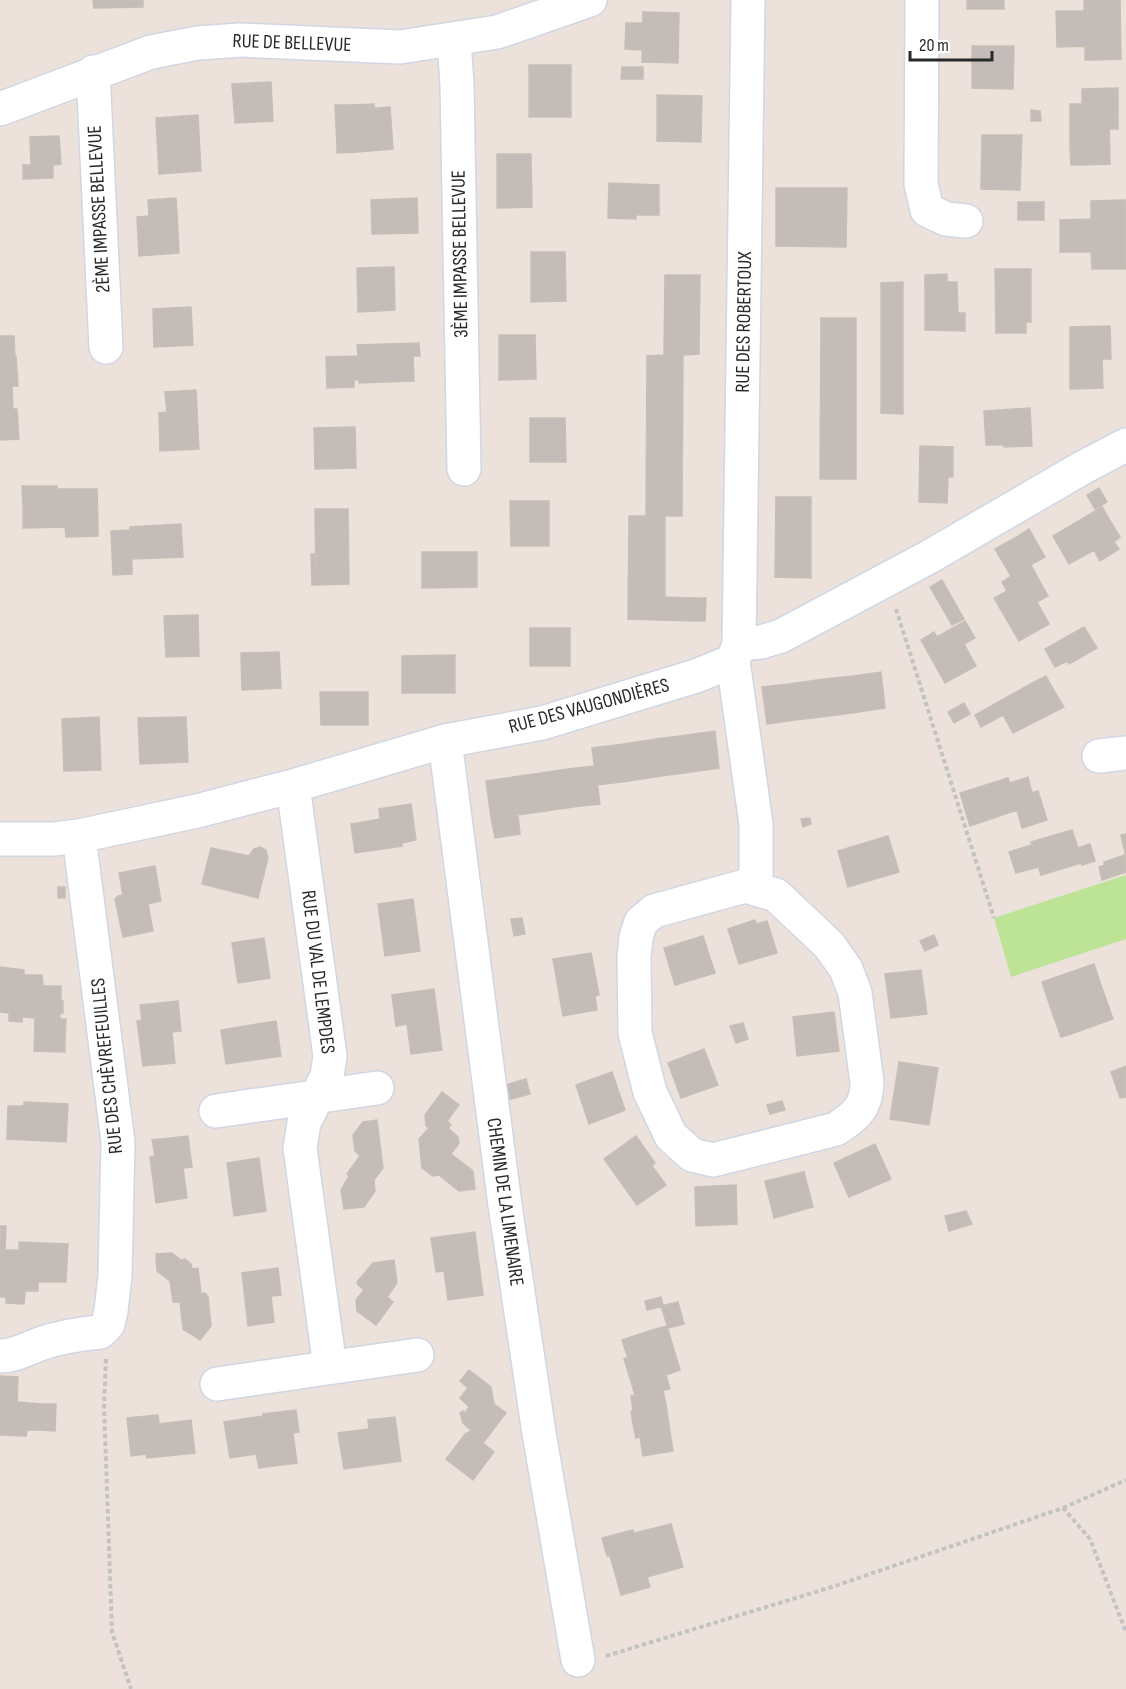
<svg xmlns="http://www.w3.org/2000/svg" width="1126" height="1689" font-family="'Sofia Sans Condensed',sans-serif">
  <rect width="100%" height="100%" fill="#ece2db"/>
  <path fill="#bce396" d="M1126,875v64l-115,38 -17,-59z"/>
  <path fill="#c4bcb8" stroke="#c7beb5" stroke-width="1.5" d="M93,0h50v7l-49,1z
    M967,0h37v9h-37z
    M1084,0h36l1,59 -26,1v-14l-38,1 -1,-36h28z
    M643,12l36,1 -1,50 -36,-1z
    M626,23h17l-1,27 -17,-1z
    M972,46h42l-1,43 -41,-1z
    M1095,46v14h-10v-13z
    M529,65h42v52h-42z
    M622,67h21v12h-22z
    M271,82l2,39 -38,2 -3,-39z
    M1118,88v29h-9l1,47 -27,1v-17h-13v-44h12v-15z
    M657,95l45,1 -1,46 -44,-1z
    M374,104v4l-24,2v-5z
    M335,105h15v5l40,-3 3,42 -36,3 -1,-5h-19z
    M1031,110l9,1 1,10h-10z
    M198,115l3,56 -42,3 -3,-56z
    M1109,117h9v12h-9z
    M982,135h40l-2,55 -39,-1z
    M59,136l2,28 -8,1v13l-30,1v-14h8l-1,-28z
    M337,147h19l1,5 -20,1z
    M1070,148h13v17h-12z
    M497,154h34l1,53 -35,1z
    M609,183l50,2v30h-23v4l-28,-1z
    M776,188h71l-1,59 -70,-1z
    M176,198l1,16 -28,2 -1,-16z
    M417,198l1,35 -46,1 -1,-34z
    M1126,200v69h-34l-1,-17h-31v-32l31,-1v-18z
    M1018,202h26v18h-26z
    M177,214l2,39 -40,3 -2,-39z
    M531,252h34l1,49 -35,1z
    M394,267l1,43 -37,2 -1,-44z
    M995,269h36v53l-15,-1 -1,12h-19z
    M947,274v8h-22v-7z
    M665,275h35l-1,79 -16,1 -1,161h-17v81l28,1 -1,23 -64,-2 1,-103h17l1,-160 17,-1z
    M903,282v132l-22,-1v-130z
    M925,282h32l1,31h7v18l-40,-1z
    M191,307l2,38 -39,2 -1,-38z
    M821,318h35v161h-36z
    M1026,322v11h-11l1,-10z
    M1110,326l1,33h-9l1,29 -33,1v-62z
    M499,335h36l1,44 -37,1z
    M0,336h14l1,21 -15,1z
    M419,343l1,13h-7l1,25 -55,2v-3h-5v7l-27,1 -1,-31 32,-1 -1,-11z
    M16,357l2,29h-6l1,23h4l2,30 -19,1v-82z
    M196,390l3,59 -39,2 -1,-38 8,-1 -2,-20z
    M1030,408l2,38 -28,1v-2h-18l-2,-34z
    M530,418h35l1,44h-36z
    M355,427l1,41 -41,1 -1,-41z
    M920,446l33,1v30h-5l-1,26 -28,-1z
    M22,486h35v3h40l1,37 -33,1v-7l-34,1 -1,-16h-7z
    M1099,488l8,14 -12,7 -8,-14z
    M776,497h35v81l-36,-1z
    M510,501h39v45h-38z
    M23,505h7l1,16 34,-1v7l-42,1z
    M1102,507l18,30 -6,5 5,7 -19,12 -6,-11 -25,14 -16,-28z
    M315,509h33l1,75 -33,1z
    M181,524l2,33 -51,2v15l-19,1 -2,-44 19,-1v-3z
    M98,526v10l-32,1 -1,-10z
    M1029,529l16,28 -11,6 -16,-27z
    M1018,536l16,27 -3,2 8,15 -29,16 -8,-14 9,-6 -16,-27z
    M422,552h55v35l-55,1z
    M311,554h5v31h-4z
    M942,580l22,39 -12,6 -22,-38z
    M1039,580l9,16 -11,6 12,22 -30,17 -25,-43 13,-7 3,5z
    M693,598h13l-1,23h-13z
    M198,615l1,41 -33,1 -2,-41z
    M965,621l10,17 -11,6 12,22 -31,17 -24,-43 13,-8 3,5z
    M1084,627l13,21 -28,16 -2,-3 -12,6 -10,-18z
    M530,628h40v38h-40z
    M279,652l2,36 -39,2 -1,-37z
    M455,655v38h-53v-37z
    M881,672l4,36 -26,4 -5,-36z
    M854,676l5,36 -30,4 -5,-37z
    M1046,676l7,13 -11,6 -8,-13z
    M824,679l5,37 -34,4 -6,-36z
    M1034,682l8,13 11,-6 11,18 -51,26 -10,-18 -22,12 -6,-12z
    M789,684l6,36 -28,4 -5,-37z
    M320,692h48v33h-47z
    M964,703l6,11 -16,9 -6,-11z
    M99,717l2,53 -37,1 -2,-52z
    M186,717l2,45 -48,2 -2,-46z
    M715,731l4,37 -27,4 -5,-37z
    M687,735l5,37 -31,4 -5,-37z
    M656,739l5,37 -32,5 -5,-37z
    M624,744l5,37 -32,4 -5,-37z
    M595,766l5,38 -27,3 -5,-38z
    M568,769l5,38 -27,4 -5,-38z
    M541,773l5,38 -28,4 -5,-38z
    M513,777l5,38 -27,3 -5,-37z
    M1028,777l4,16 -17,5 -5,-15z
    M1008,778l7,20 23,-7 9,29 -25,8 -5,-18 -47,16 -10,-33z
    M411,804l5,36 -14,3v3l-47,7 -4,-29 29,-5 -1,-10z
    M518,815l2,19 -25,4 -4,-20z
    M810,818l1,6 -8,3 -2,-8z
    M1072,830l6,18 12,-4 5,17 -13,4 -1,-2 -40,12 -10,-33z
    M1126,834v23l-5,-22z
    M888,836l11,36 -51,15 -10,-36z
    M1032,845l7,22 -23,6 -7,-21z
    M260,847l6,3 2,8 -10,40 -56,-14 9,-36 38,8 5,-7z
    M1125,855l1,17 -6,2 -4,-16z
    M1116,858l4,16 -12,4 -4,-16z
    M1105,865l3,13 -6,2 -3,-13z
    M155,866l6,35 -13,3 5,27 -30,6 -8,-38 3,-3 5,-1 -4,-22z
    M58,887h7v11h-7z
    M413,899l7,52 -35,5 -7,-52z
    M522,918l3,16 -11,2 -3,-17z
    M755,920l2,4 10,-3 10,32 -38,11 -11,-35z
    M934,935l4,10 -13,6 -5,-10z
    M703,936l12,37 -40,12 -11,-37z
    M264,938l6,40 -32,5 -6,-40z
    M591,953l8,42 -4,1 2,14 -34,6 -10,-57z
    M1094,964l9,27 -6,2 10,28 -36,13 -10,-29 -10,4 -9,-27z
    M0,967l24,3 -2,52 -13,-1v-8l-9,-1z
    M921,970l6,44 -36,4 -6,-44z
    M24,975h18l1,11h18v15h2v12h-3v6h6l-1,20 -5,-1 -1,14 -25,-1 1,-33 -13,-1z
    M434,989l8,61 -31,4 -4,-30 -11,2 -4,-31z
    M1103,991l10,28 -6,2 -10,-28z
    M178,1001l3,30 -9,1 3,31 -32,3 -6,-45 5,-1 -2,-15z
    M1061,1005l10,29 -10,3 -10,-28z
    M834,1012l5,39 -42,5 -4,-39z
    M276,1021l5,35 -55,8 -5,-34z
    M743,1023l5,16 -12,4 -6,-17z
    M60,1038l5,1v13h-6z
    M704,1049l14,36 -37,13 -13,-35z
    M899,1062l39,6 -9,57 -39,-6z
    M1126,1066v31l-6,1 -9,-26z
    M612,1072l13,38 -36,14 -13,-39z
    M526,1079l4,15 -23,6 -1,-15z
    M442,1092l17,13 -12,16 4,4 -3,3 10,9 1,6 -8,11 22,17 2,18 -16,2 -20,-16 -6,1 -11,-8 -3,-29 10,-11 -3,-2 -1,-11z
    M782,1101l3,9 -15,4 -3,-9z
    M24,1102l44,2 -2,38 -59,-3 1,-33h16z
    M377,1120l6,48 -9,12 1,11 -11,16 -20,2 -3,-19 8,-14 -2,-2 13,-18 -5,-5 -2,-16 10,-13z
    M188,1136l4,31 -9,1 4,30 -31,5 -6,-46 5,-1 -3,-16z
    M636,1136l19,27 -3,3 14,19 -29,20 -33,-46z
    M875,1144l16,35 -42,18 -15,-34z
    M259,1158l7,53 -32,5 -7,-53z
    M804,1172l9,35 -39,11 -9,-37z
    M736,1185l1,39 -41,2 -1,-39z
    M966,1211l6,13 -23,7 -4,-15z
    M0,1226h6l-1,24h14v-8l49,2 -2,38h-28v9h-13l-1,13 -18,-1v-6h-6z
    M475,1232l8,63 -35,5 -4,-29 -8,1 -5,-34z
    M172,1253l9,7 4,-1 6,5 1,5 6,-1 3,26 4,-1 3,3 3,30 -11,14 -17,-11 -3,-27h-7l-3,-21 -13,-10 -1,-17z
    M394,1260l3,23 -10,14 6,5 -17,23 -19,-14 -1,-11 8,-10 -6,-5 -1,-3 16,-19z
    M278,1268l3,27 -10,1 3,26 -26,4 -6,-53z
    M661,1297l2,9 -16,4 -2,-9z
    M678,1302l6,22 -16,4 -7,-22z
    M667,1326l13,44 -14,5 -14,-45z
    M652,1330l14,45 -34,10 -4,-13 4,-2 -10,-30z
    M628,1357l4,13 -4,2 -4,-13z
    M469,1370l22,17 3,17 12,9 -23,30 11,9 -21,28 -27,-21 20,-26h2l3,-3 -8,-7 -3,-10 3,-2 2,2 4,-6 -9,-9 8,-10 -8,-7z
    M666,1375l4,14 -35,7 -3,-11z
    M0,1376l18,1 -1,25 23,2 -1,26h-12l-1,6 -26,-1z
    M663,1391l3,14 -33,5 -2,-14z
    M40,1404h16l-1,27 -16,-1z
    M666,1405l7,46 -30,5 -5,-32h-5l-2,-13z
    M296,1410l3,22 -6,1 4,30 -38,5 -3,-14 -26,4 -6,-36 39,-6v-2z
    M158,1415l1,9 32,-4 4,33 -48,5 -1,-4 -15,2 -4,-38z
    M395,1417l6,44 -57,8 -6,-36 31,-4 -1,-9z
    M633,1424h5l2,13 -4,1z
    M671,1524l12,43 -36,10 3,10 -29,8 -11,-39h-3l-5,-18 31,-8 1,3z"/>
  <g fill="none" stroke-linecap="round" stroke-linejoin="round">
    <defs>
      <path id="minor" d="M922,0l-1,184 6,26 19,9 20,2
        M454,40l3,45 7,384
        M93,72l13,275
        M0,109l151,-57 47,-9 42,-3 160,7 97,-15 93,-32
        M739,644l9,-644
        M733,661l23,163v64
        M445,741l60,464 34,228 39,227
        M1099,756l27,-3
        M293,786l37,270 -3,20 -23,47 -4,25 30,219
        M0,839h54l25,-3 118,-25 96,-25 152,-45 97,-18 154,-47 37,-15 6,-17 22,-2 20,-6 148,-79 153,-89 44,-23
        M745,886l31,9 53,50 17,24 9,24 12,89c0,25 -11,34 -31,47l-123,31 -21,-5 -21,-19 -21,-44 -15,-59 -1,-76 2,-20 5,-15 13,-11z
        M216,1111l161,-23
        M0,1356c15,0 26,-7 40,-12 19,-7 40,-10 60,-12l8,-8 3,-13 4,-35 3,-134 -39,-306
        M217,1384l200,-29"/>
    </defs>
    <use href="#minor" stroke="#d0d6e3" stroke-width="36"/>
    <path stroke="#c3c3c3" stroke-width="4" stroke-dasharray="4.5 3" stroke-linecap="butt" d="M896,609l98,309
      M106,1359l-2,46 8,227 19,57
      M1063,1508l63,-28
      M606,1656l229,-70 228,-78 27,31 36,93"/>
    <use href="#minor" stroke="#fff" stroke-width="33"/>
  </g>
  <g text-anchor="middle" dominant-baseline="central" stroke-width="5" stroke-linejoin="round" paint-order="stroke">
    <g font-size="20" fill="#292929" stroke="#fff">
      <text transform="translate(292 43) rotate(2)">RUE DE BELLEVUE</text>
      <text transform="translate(99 209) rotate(-93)">2ÈME IMPASSE BELLEVUE</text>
      <text transform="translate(460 254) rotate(-91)">3ÈME IMPASSE BELLEVUE</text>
      <text transform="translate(744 322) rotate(-89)">RUE DES ROBERTOUX</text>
      <text transform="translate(589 706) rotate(-15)">RUE DES VAUGONDIÈRES</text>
      <text transform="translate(318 972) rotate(83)">RUE DU VAL DE LEMPDES</text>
      <text transform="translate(107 1066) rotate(-96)">RUE DES CHÈVREFEUILLES</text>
      <text transform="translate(505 1202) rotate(82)">CHEMIN DE LA LIMENAIRE</text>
    </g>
  </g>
  <path d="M910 51v9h82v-9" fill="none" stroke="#292929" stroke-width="3"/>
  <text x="919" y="51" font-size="18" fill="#292929" stroke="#ffffff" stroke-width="4.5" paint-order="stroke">20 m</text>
</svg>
